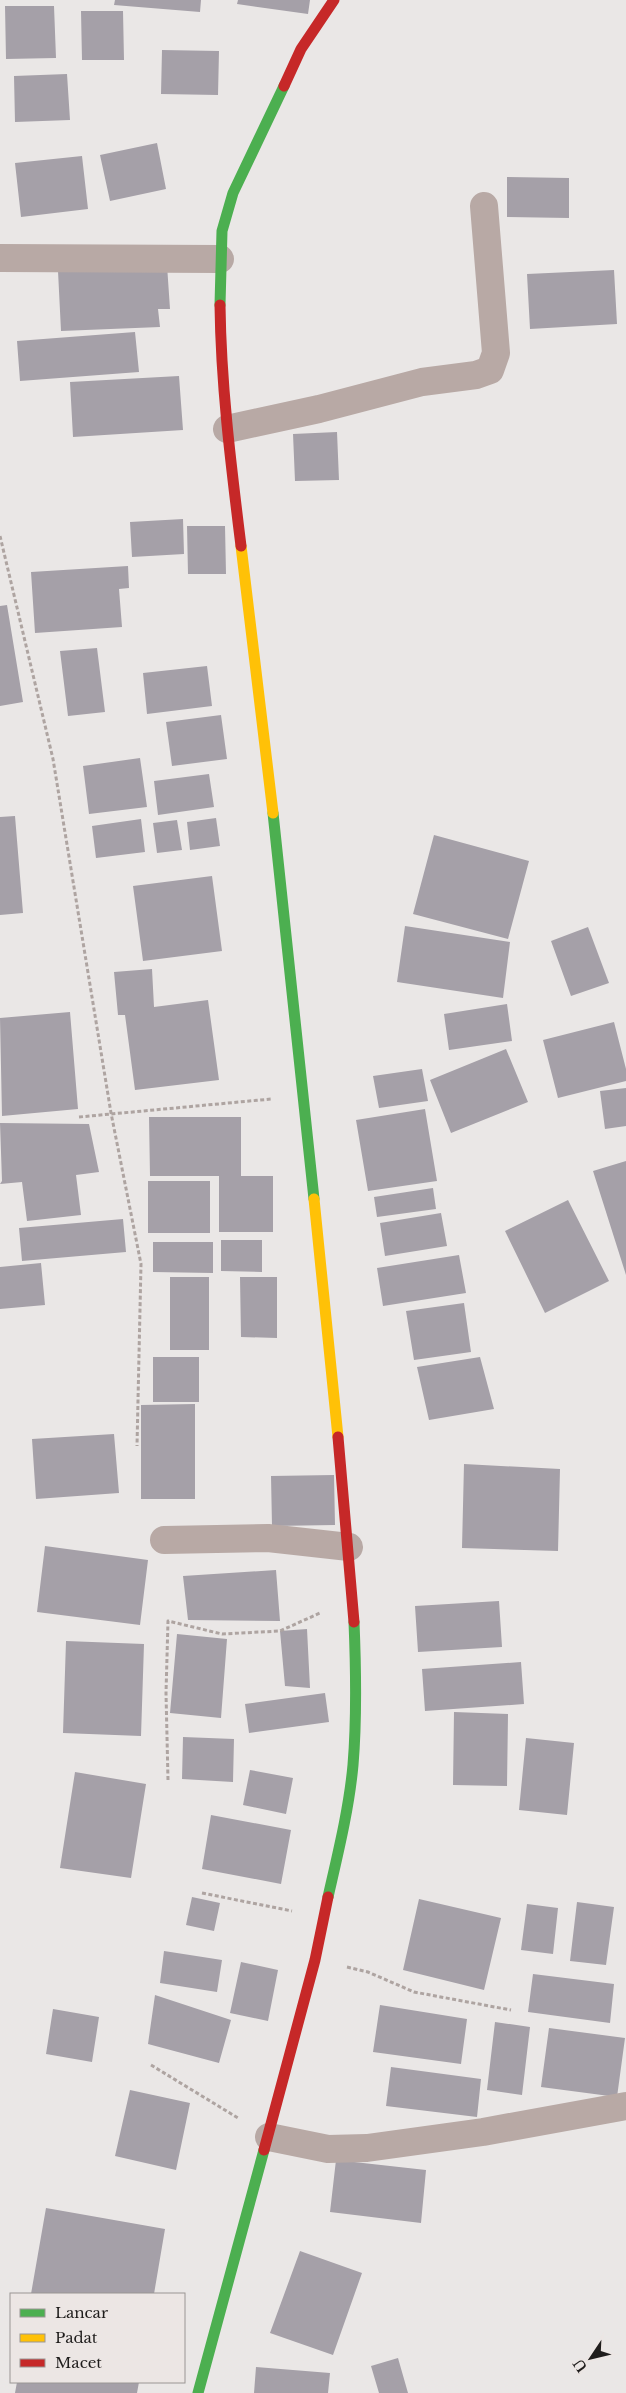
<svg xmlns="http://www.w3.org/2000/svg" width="626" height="2393" font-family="'Libre Baskerville',serif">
  <rect width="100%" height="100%" fill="#eae7e6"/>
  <path fill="#a5a0a8" d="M115,0h86l-1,12 -86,-7z
    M238,0h72l-2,14 -71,-10z
    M5,6h49l2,52 -50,1z
    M81,11h42l1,49h-42z
    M162,50l57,1 -1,44 -57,-1z
    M67,74l3,46 -55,2 -1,-46z
    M157,143l9,46 -56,12 -10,-46z
    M82,156l6,53 -67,8 -6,-54z
    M507,177l62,1v40l-62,-1z
    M167,265l3,44h-12l2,18 -99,4 -3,-60z
    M614,270l3,54 -87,5 -3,-55z
    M135,332l4,40 -119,9 -3,-40z
    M179,376l4,54 -110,7 -3,-55z
    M337,432l2,48 -44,1 -2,-47z
    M183,519l1,35 -52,3 -2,-35z
    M187,526h38l1,48h-38z
    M128,566l1,22 -10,1 3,38 -87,6 -4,-61z
    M7,605l16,97 -23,4v-100z
    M97,648l8,64 -37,4 -8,-65z
    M207,666l5,40 -65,8 -4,-41z
    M221,715l6,44 -55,7 -6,-44z
    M140,758l7,49 -58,7 -6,-48z
    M209,774l5,33 -56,8 -4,-34z
    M15,816l8,97 -23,2v-98z
    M216,818l4,28 -30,4 -3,-28z
    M141,819l4,33 -49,6 -4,-32z
    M177,820l5,30 -25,3 -4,-30z
    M434,835l95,26 -21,78 -95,-25z
    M212,876l10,75 -79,10 -10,-75z
    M405,926l105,16 -7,56 -106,-16z
    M588,927l21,56 -38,13 -20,-55z
    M152,969l2,38 54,-7 11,80 -84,10 -10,-75h-7l-4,-43z
    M507,1004l5,37 -63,9 -5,-36z
    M70,1012l8,97 -76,7 -2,-98z
    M614,1022l12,47v12l-68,17 -15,-58z
    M506,1049l22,53 -77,31 -21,-53z
    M422,1069l6,32 -49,7 -6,-32z
    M626,1088v38l-21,3 -5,-38z
    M425,1109l12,72 -69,10 -12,-71z
    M149,1117h92v59h32v56h-54v-56h-69z
    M0,1123l89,1 10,48 -23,3 5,40 -54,6 -5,-39 -22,2 2,-3z
    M626,1161v114l-33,-104z
    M148,1181h62v52h-62z
    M433,1188l3,21 -59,8 -3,-20z
    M568,1200l41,81 -64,32 -40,-82z
    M441,1213l6,33 -62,10 -5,-33z
    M123,1219l3,33 -104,9 -3,-33z
    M221,1240h41v32l-41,-1z
    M153,1242h60v31l-60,-1z
    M459,1255l7,38 -83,13 -6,-38z
    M41,1263l4,42 -45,4v-42z
    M170,1277h39v73h-39z
    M240,1277h37v61l-36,-1z
    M464,1303l7,49 -57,8 -8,-49z
    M153,1357h46v45h-46z
    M480,1357l14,52 -65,11 -12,-53z
    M195,1404v95h-54v-94z
    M114,1434l5,59 -83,6 -4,-60z
    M464,1464l96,5 -2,82 -96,-3z
    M334,1475l1,50 -63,1 -1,-50z
    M45,1546l103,14 -8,65 -103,-13z
    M276,1570l4,51 -92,-1 -5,-44z
    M499,1601l3,46 -84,5 -3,-46z
    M307,1629l3,59 -25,-2 -5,-55z
    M177,1634l50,5 -6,79 -51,-5z
    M66,1641l78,3 -3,92 -78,-3z
    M521,1662l3,42 -99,7 -3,-42z
    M325,1693l4,29 -80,11 -4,-29z
    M454,1712l54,2 -1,72 -54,-1z
    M183,1737l51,2 -1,43 -51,-3z
    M526,1738l48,5 -7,72 -48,-5z
    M250,1770l43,8 -7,36 -43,-9z
    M75,1772l71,12 -15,94 -71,-10z
    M211,1815l80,15 -10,54 -79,-15z
    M192,1897l28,6 -6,28 -28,-6z
    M419,1899l82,19 -17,72 -81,-20z
    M577,1902l37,5 -8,58 -36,-4z
    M527,1904l31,4 -5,46 -32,-4z
    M164,1951l58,9 -5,32 -57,-9z
    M241,1962l37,8 -10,51 -38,-8z
    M533,1974l81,10 -4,39 -82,-11z
    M155,1995l76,25 -12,43 -71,-19z
    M380,2005l87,14 -6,45 -88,-12z
    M53,2009l46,8 -7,45 -46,-8z
    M495,2022l35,5 -8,68 -35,-5z
    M549,2028l76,10 -8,59 -76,-10z
    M391,2067l90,12 -4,38 -91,-11z
    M130,2090l60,13 -14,67 -61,-14z
    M336,2160l90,10 -5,53 -91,-11z
    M46,2208l119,21 -11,65h-123z
    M300,2251l62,22 -29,82 -63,-22z
    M398,2358l10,35h-29l-8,-27z
    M256,2367l74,6 -2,20h-74z
    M17,2382h122l-2,11h-122z"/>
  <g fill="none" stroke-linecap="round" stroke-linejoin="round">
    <path stroke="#aea4a1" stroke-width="3" stroke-dasharray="4 2.5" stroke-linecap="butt" d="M0,536l53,223 58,354 30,151 -4,182
      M79,1117l192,-18
      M168,1780l-2,-87 2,-72 54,13 58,-3 40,-18
      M202,1893l90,18
      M347,1967l21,5 46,20 97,18
      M151,2065l87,53"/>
    <path stroke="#b8a9a5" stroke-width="28" d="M0,258l220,1
      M227,429l92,-20 103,-27 54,-7 14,-5 6,-17 -12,-147
      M164,1540l104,-2 81,9
      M269,2137l59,12 39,-1 116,-16 143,-26"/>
    <path stroke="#4caf50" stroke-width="11" d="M220,305l2,-74 11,-38 51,-107
      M273,813l41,386
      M328,1897c10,-44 21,-88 25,-132 4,-48 3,-95 1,-143
      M198,2393l66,-243"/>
    <path stroke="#ffc107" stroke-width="11" d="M241,546l32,267
      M314,1199l24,238"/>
    <path stroke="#c62828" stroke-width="11" d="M284,86l17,-37 33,-49
      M220,305c1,81 11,160 21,241
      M338,1437l16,185
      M264,2150l51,-190 13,-63"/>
  </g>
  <rect x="10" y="2293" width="175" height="90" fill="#ece6e4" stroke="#9a9694"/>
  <rect x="20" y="2309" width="25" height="8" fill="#4caf50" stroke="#9a9694"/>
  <text x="55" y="2318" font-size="15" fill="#1f1d1c">Lancar</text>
  <rect x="20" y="2334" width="25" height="8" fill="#ffc107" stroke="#9a9694"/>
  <text x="55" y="2343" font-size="15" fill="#1f1d1c">Padat</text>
  <rect x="20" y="2359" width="25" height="8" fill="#c62828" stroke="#9a9694"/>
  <text x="55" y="2368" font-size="15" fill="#1f1d1c">Macet</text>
  <g transform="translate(591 2358) rotate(235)" stroke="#ece6e4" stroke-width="4" paint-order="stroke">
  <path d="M0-4L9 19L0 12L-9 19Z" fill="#1f1d1c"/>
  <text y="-8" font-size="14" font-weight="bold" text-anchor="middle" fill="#1f1d1c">U</text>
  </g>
</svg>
